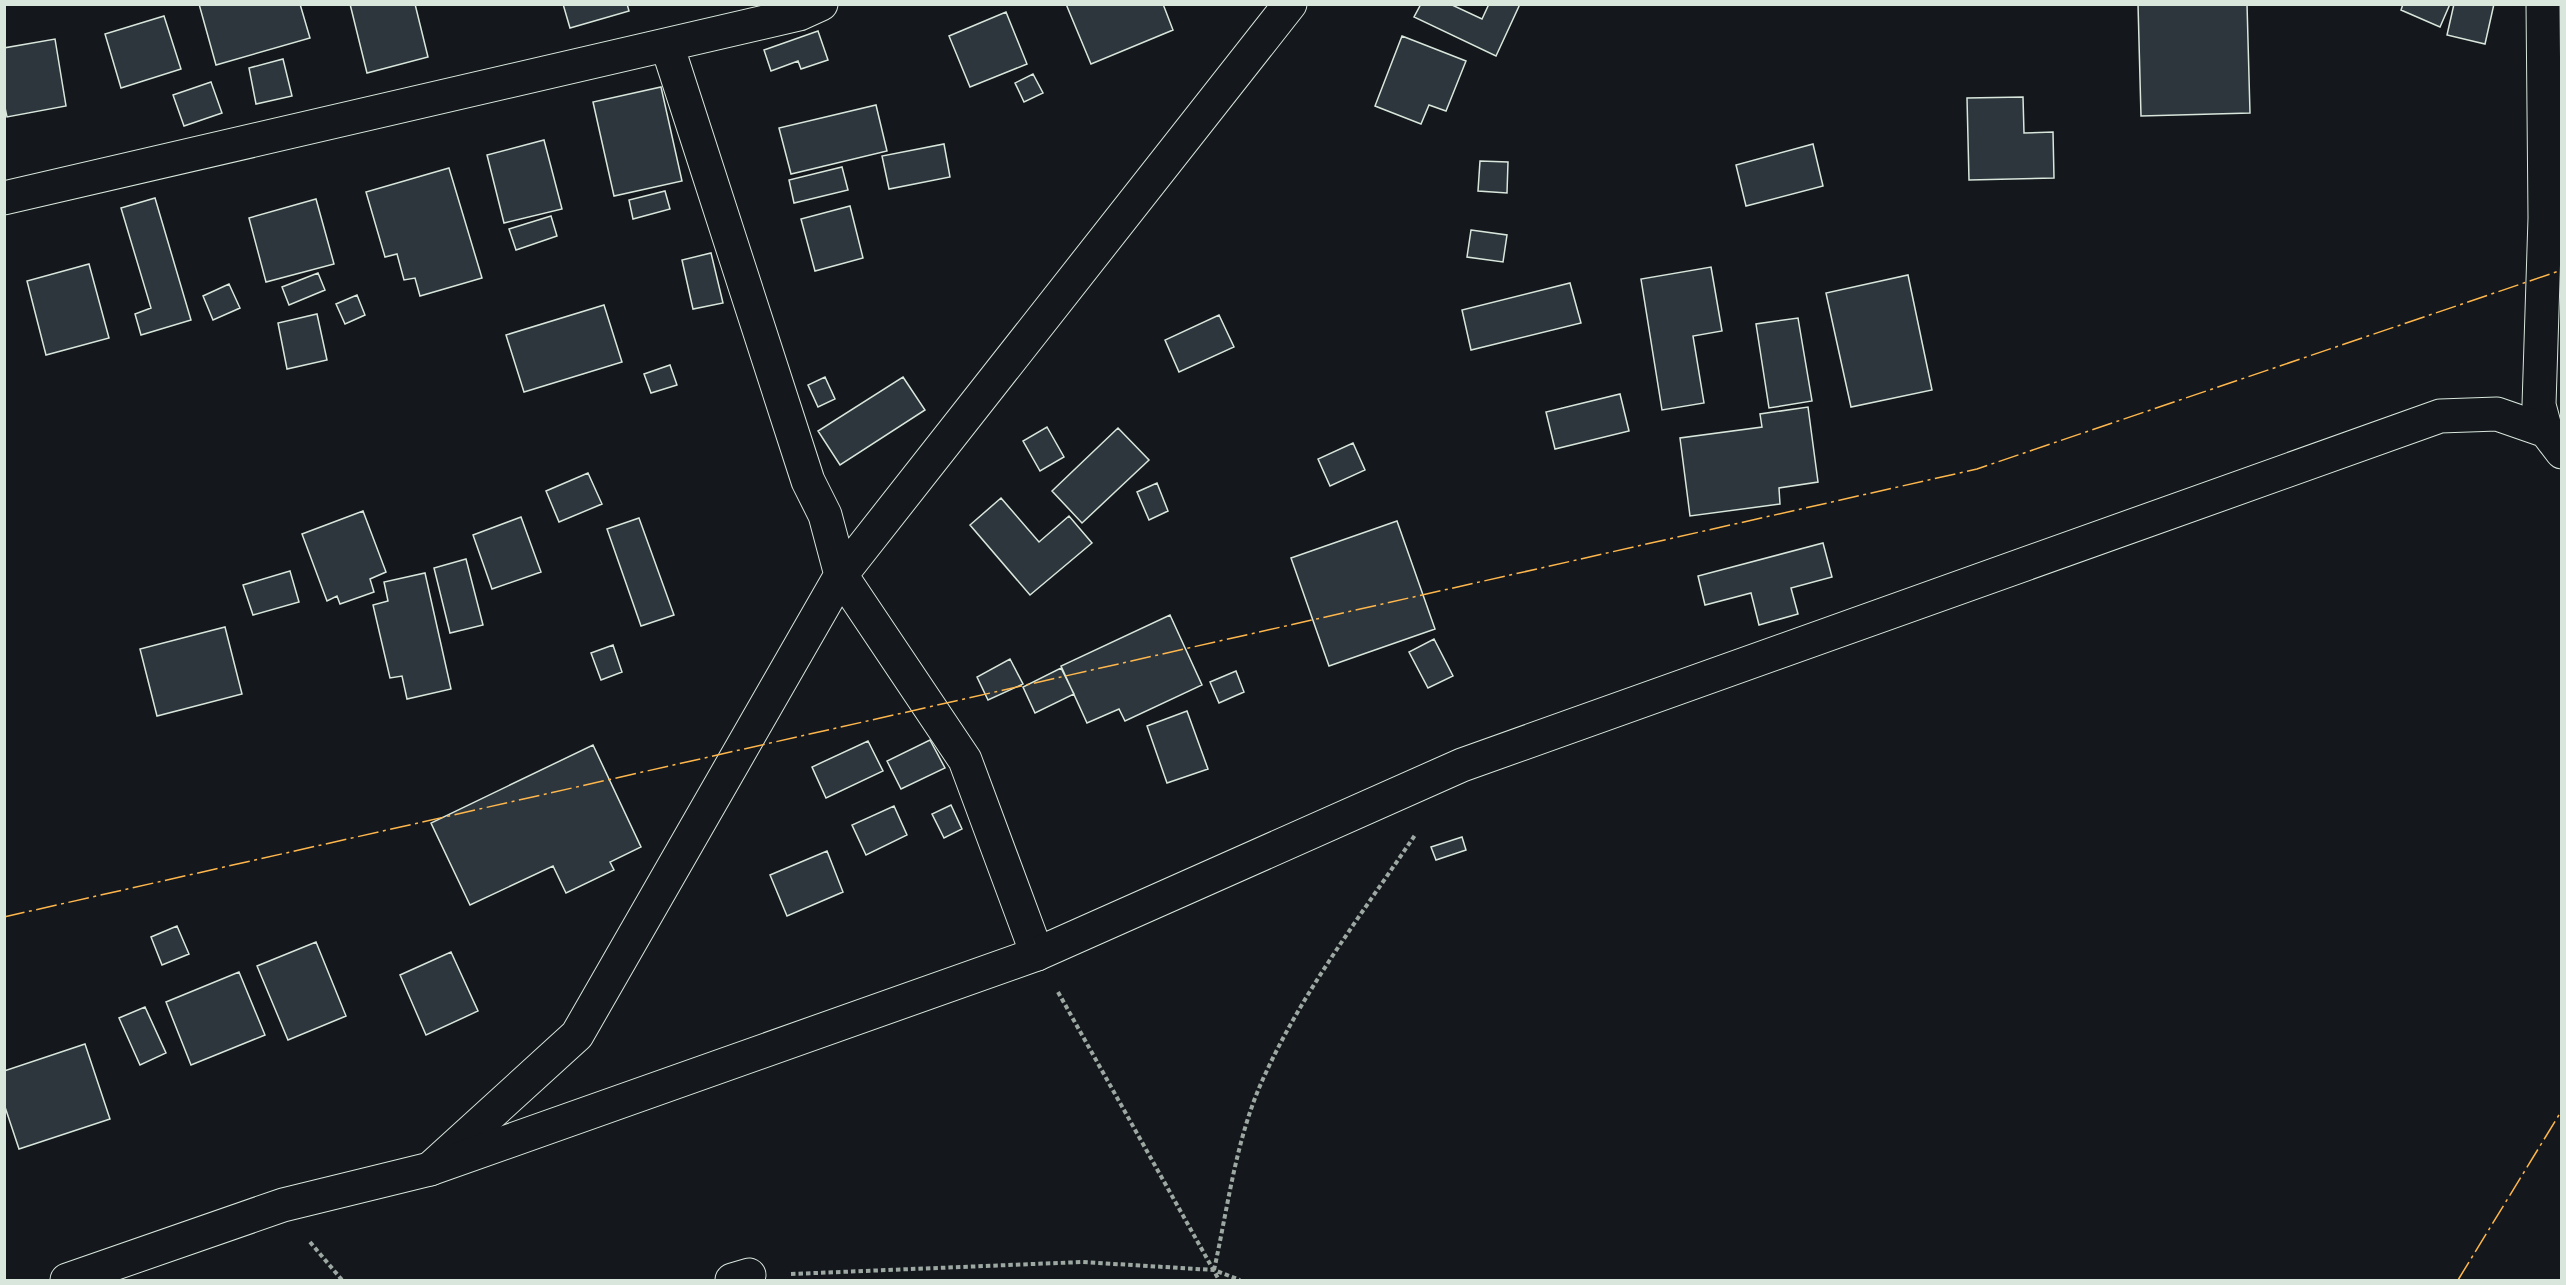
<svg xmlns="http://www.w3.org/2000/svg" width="2566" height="1285" font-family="'Zilla Slab',serif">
  <rect width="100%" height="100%" fill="#14181c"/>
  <path fill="#2c363c" stroke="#d8e6dc" stroke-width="1.5" d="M199,4h101l10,34 -94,27z
    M350,4h65l13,53 -61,16z
    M563,4h64l2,7 -59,17z
    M1066,4h97l10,26 -82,34z
    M1421,4h29l32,15 7,-15h31l-24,52 -82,-39z
    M2138,4h109l3,109 -109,3z
    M2403,4h47l-10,23 -39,-17z
    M2454,4h40l-9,40 -38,-9z
    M1006,12l21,52 -57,23 -21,-51z
    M164,16l17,53 -60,19 -16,-54z
    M818,31l10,29 -27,9 -3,-8 -27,10 -7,-21z
    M1402,36l64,25 -20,50 -17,-6 -8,19 -46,-18z
    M55,39l11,67 -59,11 -3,-14v-55z
    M283,59l9,37 -36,8 -7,-36z
    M1033,74l10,19 -19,9 -9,-19z
    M211,82l11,31 -38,13 -11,-31z
    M661,87l21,94 -68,15 -21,-94z
    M2023,97l1,36 29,-1 1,46 -85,2 -2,-82z
    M876,105l11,46 -96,23 -12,-46z
    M544,140l18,69 -58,14 -17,-68z
    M944,144l6,33 -61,12 -7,-33z
    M1813,144l10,42 -77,20 -10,-41z
    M1480,161l28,1 -1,31 -29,-2z
    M842,167l6,23 -54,13 -5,-23z
    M449,168l33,110 -62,18 -5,-18 -11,2 -7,-26 -12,3 -19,-65z
    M665,191l5,18 -37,10 -4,-19z
    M155,198l36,122 -50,15 -6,-21 16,-6 -30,-100z
    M316,199l18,65 -68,18 -17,-64z
    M850,206l13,52 -48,13 -14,-52z
    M551,216l6,20 -41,14 -7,-21z
    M1471,230l36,5 -4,27 -36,-5z
    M711,253l12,50 -30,6 -11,-49z
    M89,264l20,74 -63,17 -19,-74z
    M1711,267l11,64 -29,5 11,67 -42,7 -21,-131z
    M318,273l7,17 -36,15 -7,-18z
    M1908,275l24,115 -81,17 -25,-114z
    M1570,283l11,40 -110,27 -9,-40z
    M229,284l11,24 -27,12 -10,-24z
    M357,295l8,20 -20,9 -9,-20z
    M604,305l18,57 -98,30 -18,-57z
    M317,314l10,46 -40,9 -9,-46z
    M1219,315l15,32 -55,25 -14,-32z
    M1798,318l14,83 -43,7 -13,-84z
    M670,365l7,20 -26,8 -7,-19z
    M825,377l10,22 -17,8 -10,-22z
    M903,377l22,33 -85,55 -22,-34z
    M1620,394l9,37 -74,18 -9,-37z
    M1808,407l10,75 -39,6 1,16 -90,12 -10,-78 82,-11 -2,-13z
    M1047,427l17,30 -24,14 -17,-30z
    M1118,428l31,32 -67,63 -30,-32z
    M1353,443l12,27 -35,16 -12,-27z
    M588,473l14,31 -43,18 -13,-31z
    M1157,483l11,28 -19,9 -12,-28z
    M1001,498l38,44 30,-26 23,27 -62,52 -60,-70z
    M363,511l23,61 -16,7 4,13 -34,12 -3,-8 -10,5 -25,-67z
    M521,517l20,55 -49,17 -19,-54z
    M639,518l35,97 -33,11 -34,-97z
    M1397,521l38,108 -106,37 -38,-108z
    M1823,543l9,34 -41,11 7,26 -39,11 -8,-32 -46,12 -7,-29z
    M466,559l17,66 -33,8 -16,-65z
    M290,571l9,31 -46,13 -10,-30z
    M425,573l26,116 -44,10 -5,-23 -12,2 -17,-73 15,-4 -4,-19z
    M1170,615l32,70 -77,36 -6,-12 -32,14 -26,-57z
    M225,627l17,67 -85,22 -17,-67z
    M1434,639l19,37 -25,12 -19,-36z
    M613,645l9,27 -21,8 -10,-27z
    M1010,659l13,25 -35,16 -11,-23z
    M1061,668l13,26 -39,19 -12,-26z
    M1236,671l8,21 -25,11 -9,-21z
    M1187,711l21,58 -41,14 -20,-57z
    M930,740l15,28 -44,21 -14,-28z
    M868,741l15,30 -57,27 -14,-31z
    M593,745l48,102 -31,15 4,8 -48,23 -13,-27 -83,39 -39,-82z
    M951,805l11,24 -18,9 -12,-24z
    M894,806l13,29 -41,20 -14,-30z
    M1462,837l4,13 -30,10 -5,-13z
    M827,851l16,41 -56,24 -17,-41z
    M177,926l12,28 -27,11 -11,-28z
    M316,942l30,74 -58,24 -31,-74z
    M451,952l27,59 -52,24 -26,-60z
    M239,972l26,63 -74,30 -25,-63z
    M145,1007l21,46 -26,12 -21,-47z
    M85,1044l25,75 -91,30 -15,-45v-33z"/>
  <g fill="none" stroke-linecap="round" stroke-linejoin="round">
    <defs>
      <path id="minor" d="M2543,4l2,214 -6,187 7,26
        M667,45l141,436 17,34 16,60 124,185 72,194
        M4,198l795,-184 22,-10
        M430,1169l147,-134 264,-460 449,-571
        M732,1280l17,-5"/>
      <path id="major" d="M67,1280l216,-75 147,-36 607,-215 425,-189 978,-349 57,-2 49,17 16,21"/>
    </defs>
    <use href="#minor" stroke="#d8e6dc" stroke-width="35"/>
    <use href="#major" stroke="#d8e6dc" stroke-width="35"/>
    <path stroke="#9da8a2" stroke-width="4" stroke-dasharray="4.5 3" stroke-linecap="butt" d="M1058,992l161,288
      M310,1242l32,38
      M1214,1270c14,-63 22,-132 49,-191 39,-87 99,-165 152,-244
      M791,1274l291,-12 132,8 26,10"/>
    <use href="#minor" stroke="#14181c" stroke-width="33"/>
    <use href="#major" stroke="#14181c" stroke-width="33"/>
    <path stroke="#ffb74d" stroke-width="1.5" stroke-dasharray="21 4.5 3 4.5" stroke-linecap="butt" d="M4,917l1973,-448 585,-199
      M2458,1280l104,-170"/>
  </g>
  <rect width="2566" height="1285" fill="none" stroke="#d8e6dc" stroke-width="12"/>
</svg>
